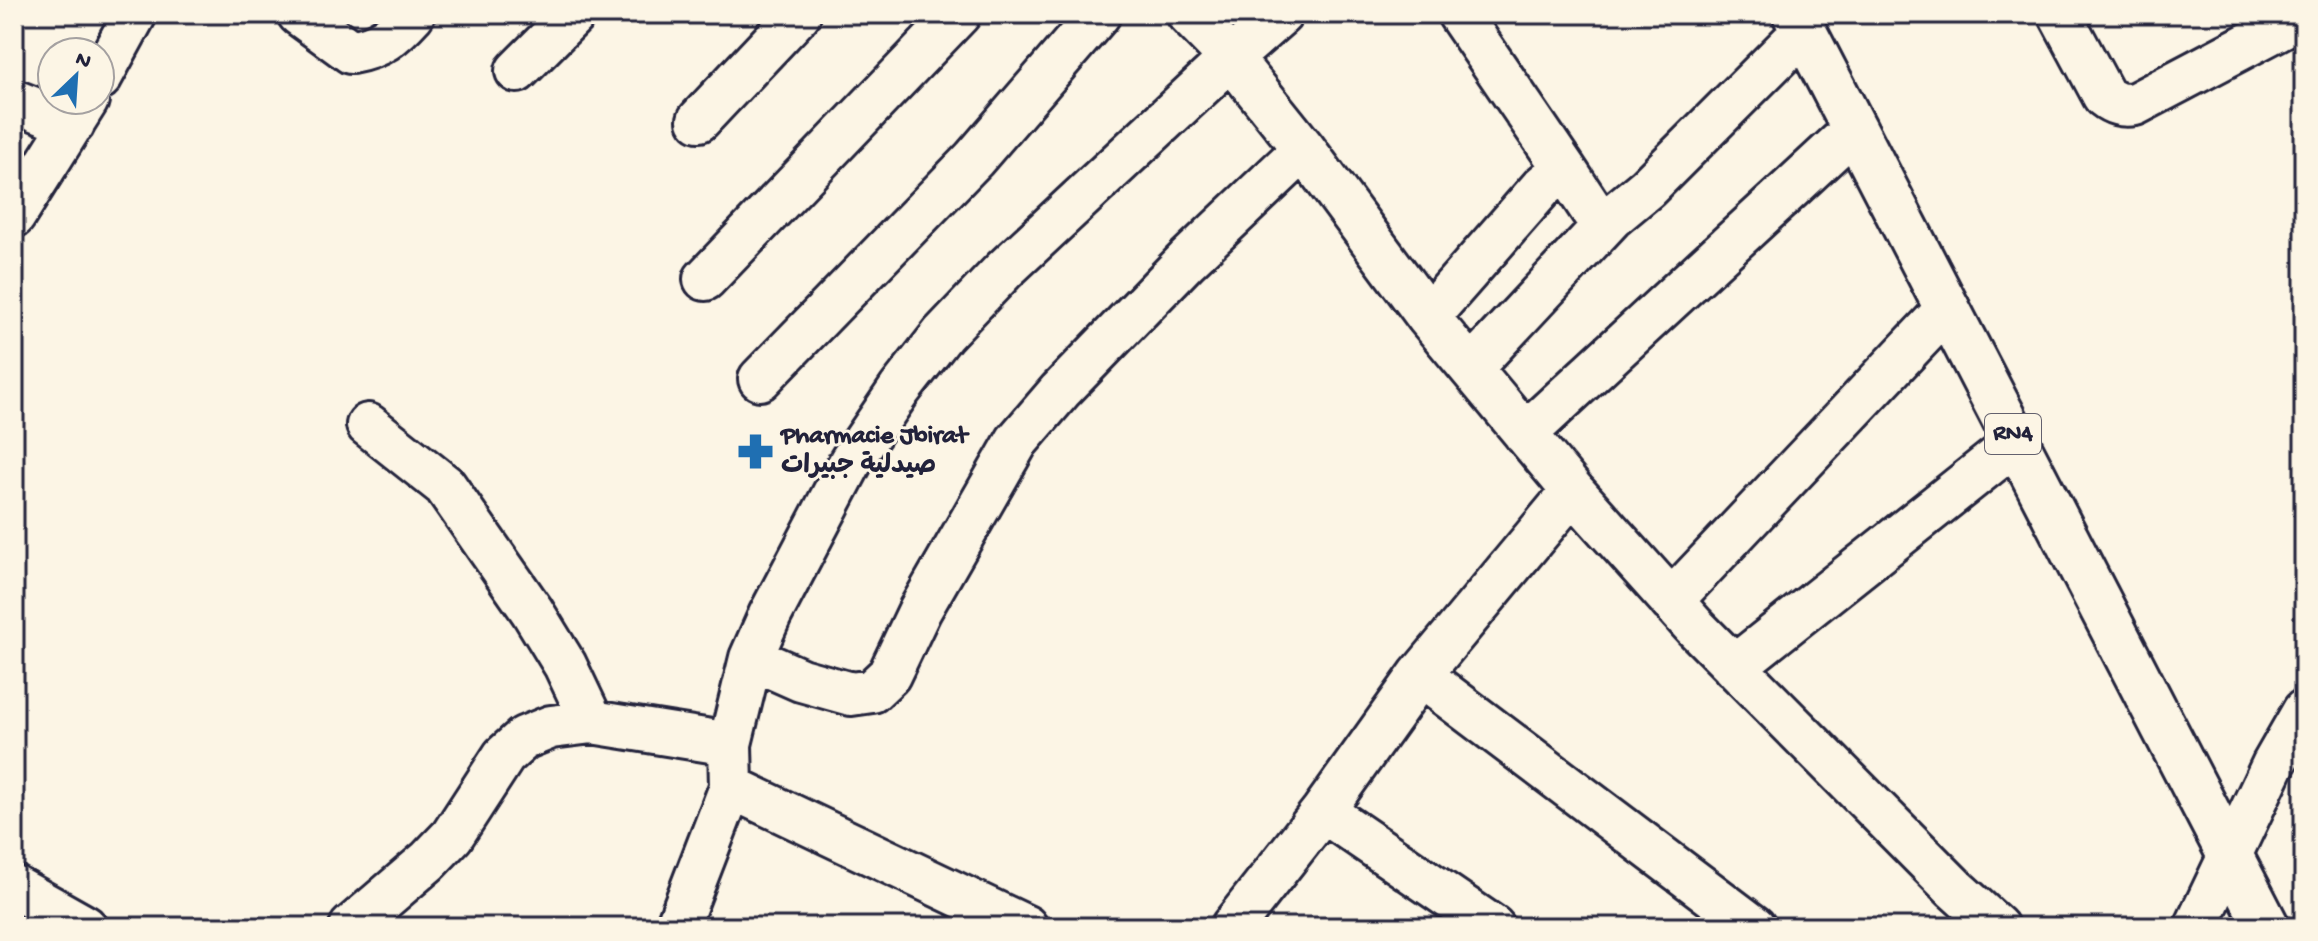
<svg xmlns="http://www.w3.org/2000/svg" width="2318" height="941" font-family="'Gochi Hand','Playpen Sans Arabic',sans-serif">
  <rect width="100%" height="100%" fill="#fcf5e5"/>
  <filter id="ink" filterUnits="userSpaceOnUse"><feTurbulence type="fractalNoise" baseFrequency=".0125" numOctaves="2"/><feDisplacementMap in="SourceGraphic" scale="16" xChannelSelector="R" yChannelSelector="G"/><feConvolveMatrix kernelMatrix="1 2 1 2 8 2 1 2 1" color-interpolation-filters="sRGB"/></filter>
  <g filter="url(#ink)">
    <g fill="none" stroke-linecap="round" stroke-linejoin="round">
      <defs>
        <path id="minor" d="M299,14l52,38c29,-5 42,-16 62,-38
          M1281,14l-50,44 73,91 124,168 145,174 121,135 261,263 42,38
          M2060,14l44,82c10,8 18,10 31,8l169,-89
          M517,71l57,-57
          M100,78l35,-64
          M14,101l59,23
          M699,120l100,-106
          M1564,168l29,44 19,5 35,-29 157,-157
          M14,216l73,-116
          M705,279l254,-265
          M1428,317l114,-130 22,-19 -105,-154
          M1471,368l141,-151
          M760,379l214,-220 125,-145
          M368,425l77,61 87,125 33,54 27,57
          M1525,434l330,-305
          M1671,601l277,-293
          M751,658l50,22 50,14 21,-3 17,-16 31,-65 97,-169 43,-50 127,-131 117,-111
          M1734,667l283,-225
          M1420,675l334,252
          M731,787l295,140
          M1323,811l170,116
          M14,887l71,40
          M351,927l77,-66 24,-25 52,-80 20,-18 27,-11 41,-5 138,22
          M677,927l54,-140 -1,-43 21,-86 19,-43 81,-154 49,-72 43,-55 61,-64 227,-212 -43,-44
          M1232,927l91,-116 97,-136 153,-184
          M2196,927l77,-162 31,-54"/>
        <path id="major" d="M1795,14l472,913"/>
      </defs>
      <use href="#minor" stroke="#22223b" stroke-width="48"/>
      <use href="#major" stroke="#22223b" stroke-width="50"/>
      <use href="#minor" stroke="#fcf5e5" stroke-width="42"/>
      <use href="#major" stroke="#fcf5e5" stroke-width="44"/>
    </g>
  </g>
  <defs>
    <symbol id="pharmacy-bare" viewBox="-9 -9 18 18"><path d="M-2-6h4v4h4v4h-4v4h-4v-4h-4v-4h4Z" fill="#1f6fb2" stroke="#fcf5e5" stroke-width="2.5" paint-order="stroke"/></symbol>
  </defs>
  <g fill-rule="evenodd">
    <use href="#pharmacy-bare" x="730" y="426" width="51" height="51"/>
  </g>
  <g text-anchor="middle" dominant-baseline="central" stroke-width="6" stroke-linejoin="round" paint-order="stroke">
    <rect fill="#fcf5e5" stroke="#63616e" stroke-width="2" x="1985" y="414" width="56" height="40" rx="6"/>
    <g font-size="24" font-weight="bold" fill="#22223b">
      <text x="2013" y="434">RN4</text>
    </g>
    <g font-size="26" font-weight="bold" fill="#22223b" stroke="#fcf5e5" text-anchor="start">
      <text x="781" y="437">Pharmacie Jbirat<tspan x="781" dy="30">صيدلية جبيرات</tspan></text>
    </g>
  </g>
  <rect width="2318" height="941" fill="none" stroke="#fcf5e5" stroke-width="48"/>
  <rect x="24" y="24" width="2270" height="893" fill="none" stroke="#22223b" stroke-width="3" filter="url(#ink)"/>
  <g transform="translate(76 76) rotate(25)"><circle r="38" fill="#fcf5e5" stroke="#a5a1a1" stroke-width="2"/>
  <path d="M0-6L14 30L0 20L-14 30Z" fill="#1f6fb2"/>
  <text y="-12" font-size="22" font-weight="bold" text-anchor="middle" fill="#22223b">N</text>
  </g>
</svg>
